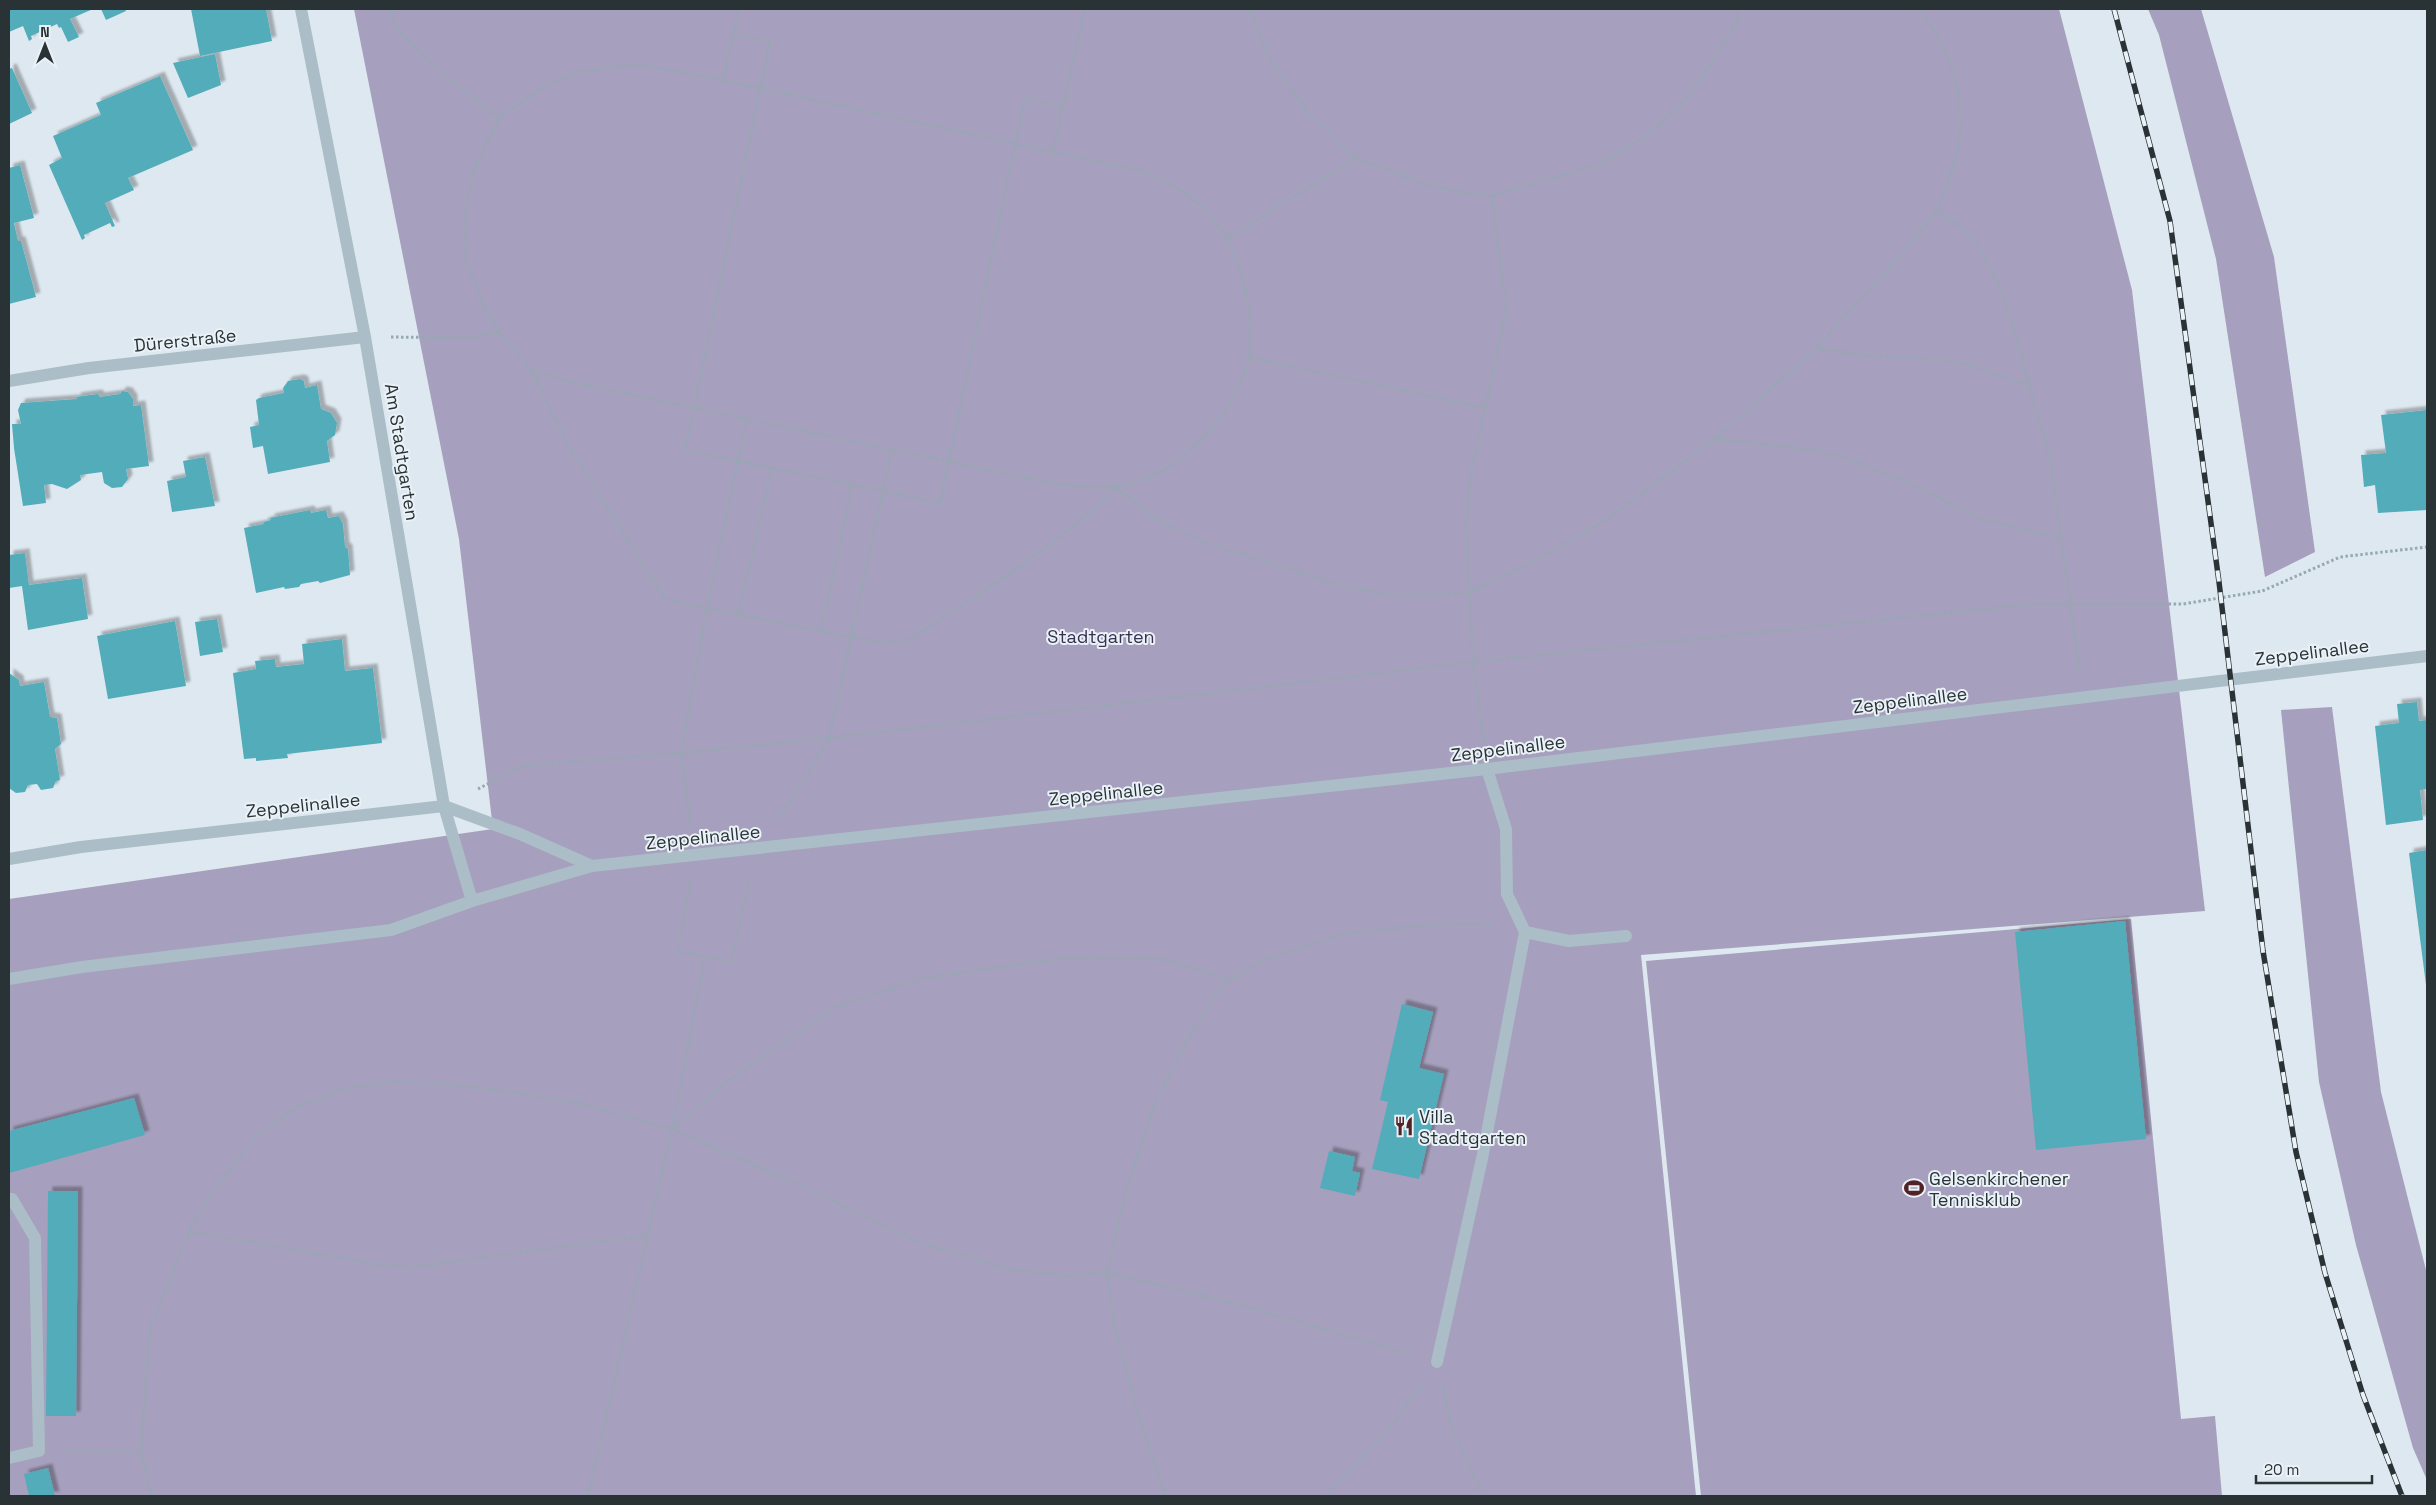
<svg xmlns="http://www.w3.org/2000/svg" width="2436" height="1505" font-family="'Space Grotesk',sans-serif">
  <defs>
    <filter id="shadow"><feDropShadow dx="4.5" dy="-4.5" stdDeviation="1" flood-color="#0004"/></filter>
  </defs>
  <rect width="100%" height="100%" fill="#dee8f0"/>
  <path fill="#a69fbd" d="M354,9h1705l73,281 73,621 -564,44 55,541h-1687v-597l484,-70 -34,-290z
    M2148,9h53l73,248 41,295 -50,25 -49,-318 -57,-224z
    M2332,707l49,385 46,182v206l-14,-32 -57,-203 -37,-163 -38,-372z
    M2131,919l50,500 34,-3 7,80h-521l-55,-535z"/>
  <path fill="#53acb9" filter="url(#shadow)" d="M9,9h84l-23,10 9,18 -11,5 -7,-15 -2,1 -2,-4 -26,12 1,3 -3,2 -6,-15 -14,6z
    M101,9h24l1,2 -20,9z
    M191,9h75l6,32 -72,15z
    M215,54l6,31 -33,13 -15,-35z
    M12,68l20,45 -23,11v-55z
    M160,76l33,74 -65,28 6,12 -29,13 10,23 -3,1 -2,-4 -26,12 1,3 -3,2 -33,-75 13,-7 -9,-22 48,-21 -5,-12z
    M20,165l14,53 -20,5 4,18h3l15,56 -27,7v-136z
    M300,379l4,2 1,7 12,-3 4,24 10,4 6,10 -2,12 -8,6 3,21 -62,12 -5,-28 -10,2 -3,-21 9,-2 -3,-25 3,-2 25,-5 -1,-5 5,-7z
    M122,391l6,1 5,7v7l8,-1 8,61 -23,3 2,10 -6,8 -10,1 -8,-5 -2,-11 -22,3 1,5 -14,9 -15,-5 -8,1 2,18 -23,3 -9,-58 -2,-24h9l-3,-14 3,-7 56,-4 -1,-2 22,-3 2,3 20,-3z
    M2427,410v100l-49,3 -3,-28 -11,2 -3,-32 25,-2 -5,-38z
    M205,457l10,49 -43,6 -5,-31 19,-4 -3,-16z
    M310,510l1,3 15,-3 2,8 11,-2 4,8 2,23 3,2 2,26 -30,8 -2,-2 -17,3 -2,3 -14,2 -1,-2 -28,6 -12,-65 20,-4v-2l7,-2 -1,-2z
    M25,553l4,32 53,-7 6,41 -60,11 -6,-44 -13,2v-33z
    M217,619l6,33 -23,4 -5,-34z
    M175,621l11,65 -78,13 -11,-63z
    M342,639l3,32 28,-3 9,75 -95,11 1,4 -32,3v-3l-12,1 -11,-86 23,-4 -1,-8 20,-2 1,8 28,-3 -2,-20z
    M9,673l10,7 1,6 24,-4 6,35 7,1 4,26 -6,5 5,31 -4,1 -3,7 -12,2 -4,-6 -9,1 -3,7 -9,1 -7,-5z
    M2417,702l2,19 8,-1v69l-7,1 3,30 -37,5 -11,-99 24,-3 -2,-19z
    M2427,850v135h-1l-17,-132z
    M2125,921l21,218 -110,11 -21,-218z
    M1402,1004l31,8 -14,56 25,6 -25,105 -47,-10 16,-67 -8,-2z
    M134,1098l11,37 -136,38v-42z
    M1329,1151l26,6 -3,14 8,2 -5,23 -35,-8z
    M48,1191h30l-2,225h-30z
    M48,1468l7,28h-26l-5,-22z"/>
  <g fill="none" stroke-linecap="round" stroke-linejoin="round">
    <path stroke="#95a9b2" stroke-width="3" stroke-dasharray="2.5 2.5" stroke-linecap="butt" d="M389,9l8,20 36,36 66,53
      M1249,9l21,50 37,52 49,47 64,24 34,9 38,5 111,-33 41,-26 38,-33 28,-39 26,-42 3,-14
      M1918,9c32,36 49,92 40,140 -5,22 -13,42 -21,62l22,15 17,17 19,34 14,35 41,147 30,212
      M733,34l37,8 -85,408 255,53 85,-405 38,9
      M723,80l-83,-15 -31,2 -31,5 -37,16 -42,30 -25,51 -8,36v55l19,49 14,23 32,38 39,78 96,152 216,43 28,-4c71,-47 146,-91 206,-152l38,31 53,25 135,43 49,9h52l26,-3 60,-28 78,-45 108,-80 101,-91 84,-92 37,-45
      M1053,151l32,-142
      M1226,239l130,-81
      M391,337l76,1 32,-6
      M1816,348l51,8 47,1 50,6 64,22
      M1249,357l237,51
      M531,370l37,11 478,101c35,5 70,9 104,-5 19,-7 37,-24 51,-38 22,-22 43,-52 48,-84 6,-46 -8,-107 -41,-142 -17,-18 -36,-29 -58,-40l-427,-93 16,-71
      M1716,439l99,11 37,10 58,23 69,35 81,20
      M738,615l34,-147
      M821,632l31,-147
      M1484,742l-11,-80 -7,-136 5,-53 33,-152 1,-22 -13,-103
      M478,789l44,-23 159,-13 148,-15 644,-76 560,-58h150l79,-13 78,-34 87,-10
      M778,818l33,-49 18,-31 63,-289
      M691,828l-10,-75 26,-145 40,-190
      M690,881l-12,70 53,10 19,-84
      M672,1129l56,-48 105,-73 91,-30 138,-20 100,1 68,20
      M1428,1142l29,6
      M189,1231l188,33 35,3 236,-32
      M1443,1387l9,40 31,69
      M65,1451h76
      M151,1496l-10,-45 9,-122 39,-98 19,-32 48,-63 37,-27 48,-20 48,-7 47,1 73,8 72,13 91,25 108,47 140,66 87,27 61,7 39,-4 126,31 178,51
      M588,1496l84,-367 33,-172
      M1166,1496l-24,-69 -27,-99 -8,-56 20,-84 29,-88 30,-58 27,-44 17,-19 37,-20 77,-25 80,-9 56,-1 12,2
      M1325,1496l69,-73 28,-40"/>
    <path stroke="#abbdc7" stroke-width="12" d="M1525,932l44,9 57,-5
      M9,1199h3l23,39 4,213 -30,7
      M1437,1362l46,-208 42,-222 -18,-38 -1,-65 -19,-60"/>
    <path stroke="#abbdc7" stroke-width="12" d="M301,9l64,328 79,469 28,95
      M9,381l80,-13 276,-31
      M9,859l72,-12 363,-41 76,28 72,32
      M9,979l73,-12 309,-37 81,-29 120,-35 895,-97 940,-113"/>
    <defs>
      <path id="rail" d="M2114,9l56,212 49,361 44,369 33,201 29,121 38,122 39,101"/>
    </defs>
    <use href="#rail" stroke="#293335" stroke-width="5.5"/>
    <use href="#rail" stroke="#eaf2f8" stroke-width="4" stroke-dasharray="11" stroke-linecap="butt"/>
  </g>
  <defs>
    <symbol id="restaurant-bare" viewBox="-9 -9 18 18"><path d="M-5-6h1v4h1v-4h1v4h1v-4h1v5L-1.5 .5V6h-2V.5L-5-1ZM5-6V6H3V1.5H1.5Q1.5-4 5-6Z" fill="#522326" stroke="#eaf2f8" stroke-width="2.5" paint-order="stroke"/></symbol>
    <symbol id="stadium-bare" viewBox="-9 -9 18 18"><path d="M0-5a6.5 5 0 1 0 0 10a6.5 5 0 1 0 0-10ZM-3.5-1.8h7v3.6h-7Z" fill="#522326" stroke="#eaf2f8" stroke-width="2.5" paint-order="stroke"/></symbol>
  </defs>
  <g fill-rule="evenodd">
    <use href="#restaurant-bare" x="1390" y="1112" width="28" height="28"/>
    <use href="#stadium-bare" x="1900" y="1174" width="28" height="28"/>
  </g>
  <g text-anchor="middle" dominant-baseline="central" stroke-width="4" stroke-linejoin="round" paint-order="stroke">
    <g font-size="18" fill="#293335" stroke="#eaf2f8">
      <text transform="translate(185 340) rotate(-6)">Dürerstraße</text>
      <text transform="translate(402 452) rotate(81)">Am Stadtgarten</text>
      <text transform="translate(2312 652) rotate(-7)">Zeppelinallee</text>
      <text transform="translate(1910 700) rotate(-7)">Zeppelinallee</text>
      <text transform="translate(1508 748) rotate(-7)">Zeppelinallee</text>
      <text transform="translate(1106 793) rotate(-6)">Zeppelinallee</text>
      <text transform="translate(303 805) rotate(-6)">Zeppelinallee</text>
      <text transform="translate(703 837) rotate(-6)">Zeppelinallee</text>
    </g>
    <g font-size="18" fill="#383051" stroke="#eaf2f8">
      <text x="1101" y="636">Stadtgarten</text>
    </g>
    <g font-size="18" fill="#293335" stroke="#eaf2f8" text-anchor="start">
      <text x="1419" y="1116">Villa<tspan x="1419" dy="21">Stadtgarten</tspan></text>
      <text x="1929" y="1178">Gelsenkirchener<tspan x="1929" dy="21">Tennisklub</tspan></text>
    </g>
  </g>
  <rect width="2436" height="1505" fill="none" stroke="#293335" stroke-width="20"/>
  <g transform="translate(45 45)" stroke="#eaf2f8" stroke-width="4" paint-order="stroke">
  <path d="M0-4L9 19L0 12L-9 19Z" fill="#293335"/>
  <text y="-8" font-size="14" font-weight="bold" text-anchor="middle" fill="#293335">N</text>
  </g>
  <path d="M2256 1475v8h116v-8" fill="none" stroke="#293335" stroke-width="2.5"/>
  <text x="2264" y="1475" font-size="15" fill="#293335" stroke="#eaf2f8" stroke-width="4" paint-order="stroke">20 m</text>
</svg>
